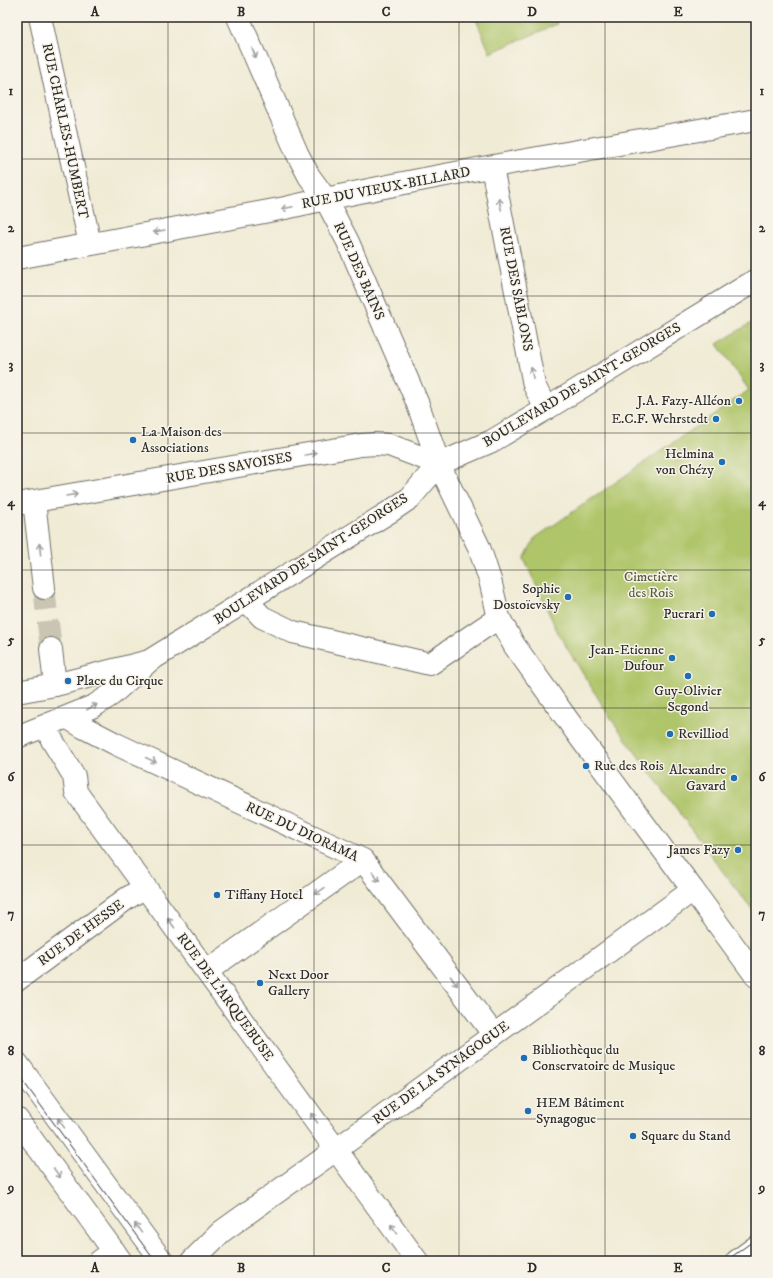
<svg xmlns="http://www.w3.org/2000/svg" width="773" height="1278" font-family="'IM FELL DW Pica',serif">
  <rect width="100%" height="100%" fill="#f7f3e8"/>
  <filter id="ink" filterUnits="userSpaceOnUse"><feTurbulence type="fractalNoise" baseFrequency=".025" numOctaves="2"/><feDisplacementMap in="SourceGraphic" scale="8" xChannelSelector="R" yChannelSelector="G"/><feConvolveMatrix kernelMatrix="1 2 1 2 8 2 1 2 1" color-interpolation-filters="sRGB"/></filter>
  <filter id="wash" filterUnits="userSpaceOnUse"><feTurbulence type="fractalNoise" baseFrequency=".012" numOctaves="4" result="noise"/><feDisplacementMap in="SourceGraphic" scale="16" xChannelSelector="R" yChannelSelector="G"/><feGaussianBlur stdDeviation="0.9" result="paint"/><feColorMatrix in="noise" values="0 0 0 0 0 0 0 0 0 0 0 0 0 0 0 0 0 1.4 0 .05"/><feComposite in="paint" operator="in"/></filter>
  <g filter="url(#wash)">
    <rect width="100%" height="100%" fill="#f0ebd4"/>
    <path fill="#afc569" stroke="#6d784a" d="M475,17h80l2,7 -67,29z
      M756,320v594l-27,-34 -118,-161 -52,-84 -35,-76 11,-21 214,-148 -32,-46z"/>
  </g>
  <g filter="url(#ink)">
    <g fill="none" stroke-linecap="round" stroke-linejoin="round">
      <path stroke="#c9c5b2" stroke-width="22" stroke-dasharray="22 11" stroke-linecap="butt" d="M44,588l7,61"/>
      <defs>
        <path id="street" d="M40,17l50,227
          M238,17l59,136 12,23 16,22 23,44 69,160 22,62
          M492,167l42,218 12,24
          M17,258l268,-50c155,-35 314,-60 471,-88
          M34,501l10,87
          M17,504l344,-59 15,-1 13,1 50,19
          M51,649l4,36
          M68,718l15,9 33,17 247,116 131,175
          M46,726l6,14 22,36 2,16 341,469
          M207,971l156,-111
          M17,980l109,-81 19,-12
          M100,1261l14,-10
          M192,1261l29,-29 116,-83 356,-259 -111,-150 -68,-95 -15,-27 -16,10 -53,36 -137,-32 -31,-15 -15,-16
          M737,1261l19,-14"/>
        <path id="secondary" d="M439,464l40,83 11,33 9,38
          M17,692l38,-7 91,-23
          M17,737l77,-31 17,-11 38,-34 242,-150 19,-13 29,-34 53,-23 54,-32 210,-129
          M693,890l63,86
          M17,1063l145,198
          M17,1119l104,142"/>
      </defs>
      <use href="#street" stroke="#706e66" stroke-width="24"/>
      <use href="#secondary" stroke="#706e66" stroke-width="24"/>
      <use href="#street" stroke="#fff" stroke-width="22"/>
      <use href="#secondary" stroke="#fff" stroke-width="22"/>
      <path stroke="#2b2b2b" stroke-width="1" d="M17,1073l138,188
        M726,1261l30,-22
        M748,1261l8,-6"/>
    </g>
    <defs><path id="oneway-shaft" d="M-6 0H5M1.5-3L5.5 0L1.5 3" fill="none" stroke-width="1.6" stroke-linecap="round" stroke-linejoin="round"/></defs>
    <g stroke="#a0a0a0">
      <use href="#oneway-shaft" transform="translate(254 53) rotate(67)"/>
      <use href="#oneway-shaft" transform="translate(500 204) rotate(-102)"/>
      <use href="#oneway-shaft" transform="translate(287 208) rotate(168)"/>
      <use href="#oneway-shaft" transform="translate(159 231) rotate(170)"/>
      <use href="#oneway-shaft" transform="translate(532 373) rotate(-101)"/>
      <use href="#oneway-shaft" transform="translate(311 454) rotate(-10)"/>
      <use href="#oneway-shaft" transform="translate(72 495) rotate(-10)"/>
      <use href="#oneway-shaft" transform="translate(40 549) rotate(-96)"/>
      <use href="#oneway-shaft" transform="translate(92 707) rotate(-27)"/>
      <use href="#oneway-shaft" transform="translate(151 760) rotate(25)"/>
      <use href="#oneway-shaft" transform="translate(376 877) rotate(53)"/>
      <use href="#oneway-shaft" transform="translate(320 891) rotate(145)"/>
      <use href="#oneway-shaft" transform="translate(171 923) rotate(-127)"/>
      <use href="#oneway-shaft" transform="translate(454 981) rotate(53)"/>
      <use href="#oneway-shaft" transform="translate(314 1118) rotate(-126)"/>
      <use href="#oneway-shaft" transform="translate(61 1123) rotate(-126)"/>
      <use href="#oneway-shaft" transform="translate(57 1173) rotate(54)"/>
      <use href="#oneway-shaft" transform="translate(138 1228) rotate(-126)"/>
      <use href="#oneway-shaft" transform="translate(394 1229) rotate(-126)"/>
    </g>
  </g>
  <path fill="none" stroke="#2b2b2b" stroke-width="1" stroke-opacity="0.55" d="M168,17v1244M314,17v1244M459,17v1244M605,17v1244M17,159h739M17,296h739M17,433h739M17,570h739M17,708h739M17,845h739M17,982h739M17,1119h739"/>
  <g fill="#1f6fb2" stroke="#f7f3e8" stroke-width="1.5">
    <circle cx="739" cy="401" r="4"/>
    <circle cx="716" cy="419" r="4"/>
    <circle cx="133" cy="440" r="4"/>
    <circle cx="722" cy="462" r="4"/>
    <circle cx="568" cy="597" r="4"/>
    <circle cx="712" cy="614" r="4"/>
    <circle cx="672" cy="658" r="4"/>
    <circle cx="688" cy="676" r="4"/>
    <circle cx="68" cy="681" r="4"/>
    <circle cx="670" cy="734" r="4"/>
    <circle cx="586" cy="766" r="4"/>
    <circle cx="734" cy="778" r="4"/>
    <circle cx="738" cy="850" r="4"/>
    <circle cx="217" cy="895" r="4"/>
    <circle cx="260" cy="983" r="4"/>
    <circle cx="524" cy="1058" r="4"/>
    <circle cx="528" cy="1111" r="4"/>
    <circle cx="633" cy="1136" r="4"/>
  </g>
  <g text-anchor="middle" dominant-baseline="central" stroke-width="3" stroke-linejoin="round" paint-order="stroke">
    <g font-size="14" fill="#2b2b2b" stroke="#f7f3e8">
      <text transform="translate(65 131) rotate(78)">RUE CHARLES-HUMBERT</text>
      <text transform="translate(386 188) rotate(-11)">RUE DU VIEUX-BILLARD</text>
      <text transform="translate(359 271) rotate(66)">RUE DES BAINS</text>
      <text transform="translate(516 289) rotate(79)">RUE DES SABLONS</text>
      <text transform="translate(582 385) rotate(-31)">BOULEVARD DE SAINT-GEORGES</text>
      <text transform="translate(229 468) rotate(-10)">RUE DES SAVOISES</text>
      <text transform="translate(311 559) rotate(-33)">BOULEVARD DE SAINT-GEORGES</text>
      <text transform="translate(302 832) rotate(25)">RUE DU DIORAMA</text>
      <text transform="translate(81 933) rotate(-36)">RUE DE HESSE</text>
      <text transform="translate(225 997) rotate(54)">RUE DE L'ARQUEBUSE</text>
      <text transform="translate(441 1073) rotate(-36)">RUE DE LA SYNAGOGUE</text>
    </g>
    <g font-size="14" fill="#2b2b2b" stroke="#f7f3e8" text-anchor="start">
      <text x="731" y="401" text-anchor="end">J.A. Fazy-Alléon</text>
      <text x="708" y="419" text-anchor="end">E.C.F. Wehrstedt</text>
      <text x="141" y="432">La Maison des<tspan x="141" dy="16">Associations</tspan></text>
      <text x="714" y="454" text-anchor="end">Helmina<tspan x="714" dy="16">von Chézy</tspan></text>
      <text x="560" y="589" text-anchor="end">Sophie<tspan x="560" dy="16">Dostoïevsky</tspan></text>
      <text x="704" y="614" text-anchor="end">Puerari</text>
      <text x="664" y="650" text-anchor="end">Jean-Etienne<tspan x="664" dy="16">Dufour</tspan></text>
      <text x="76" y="681">Place du Cirque</text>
      <text x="688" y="691" text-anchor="middle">Guy-Olivier<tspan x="688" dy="16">Segond</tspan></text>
      <text x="678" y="734">Revilliod</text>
      <text x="594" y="766">Rue des Rois</text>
      <text x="726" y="770" text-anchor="end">Alexandre<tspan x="726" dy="16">Gavard</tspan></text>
      <text x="730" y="850" text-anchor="end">James Fazy</text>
      <text x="225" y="895">Tiffany Hotel</text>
      <text x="268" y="975">Next Door<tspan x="268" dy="16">Gallery</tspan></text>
      <text x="532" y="1050">Bibliothèque du<tspan x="532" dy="16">Conservatoire de Musique</tspan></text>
      <text x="536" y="1103">HEM Bâtiment<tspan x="536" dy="16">Synagogue</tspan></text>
      <text x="641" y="1136">Square du Stand</text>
    </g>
    <g font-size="14" fill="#53593e" stroke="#f7f3e8">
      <text x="651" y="577">Cimetière<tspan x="651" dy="16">des Rois</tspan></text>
    </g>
  </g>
  <rect width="773" height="1278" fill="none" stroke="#f7f3e8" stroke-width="44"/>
  <rect x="22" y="22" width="729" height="1234" fill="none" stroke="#2b2b2b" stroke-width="1.5"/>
  <g font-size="13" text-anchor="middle" font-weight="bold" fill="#2b2b2b">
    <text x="95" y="16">A</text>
    <text x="241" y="16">B</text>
    <text x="386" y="16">C</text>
    <text x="532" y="16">D</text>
    <text x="678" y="16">E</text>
    <text x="11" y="95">1</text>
    <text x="762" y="95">1</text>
    <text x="11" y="232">2</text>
    <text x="762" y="232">2</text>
    <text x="11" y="369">3</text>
    <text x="762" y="369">3</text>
    <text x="11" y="506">4</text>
    <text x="762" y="506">4</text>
    <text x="11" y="644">5</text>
    <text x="762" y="644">5</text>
    <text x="11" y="781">6</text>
    <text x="762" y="781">6</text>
    <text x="11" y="918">7</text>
    <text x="762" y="918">7</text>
    <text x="11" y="1055">8</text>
    <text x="762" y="1055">8</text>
    <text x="11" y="1192">9</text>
    <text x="762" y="1192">9</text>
    <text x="95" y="1272">A</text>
    <text x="241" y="1272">B</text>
    <text x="386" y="1272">C</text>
    <text x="532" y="1272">D</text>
    <text x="678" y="1272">E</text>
  </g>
</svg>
